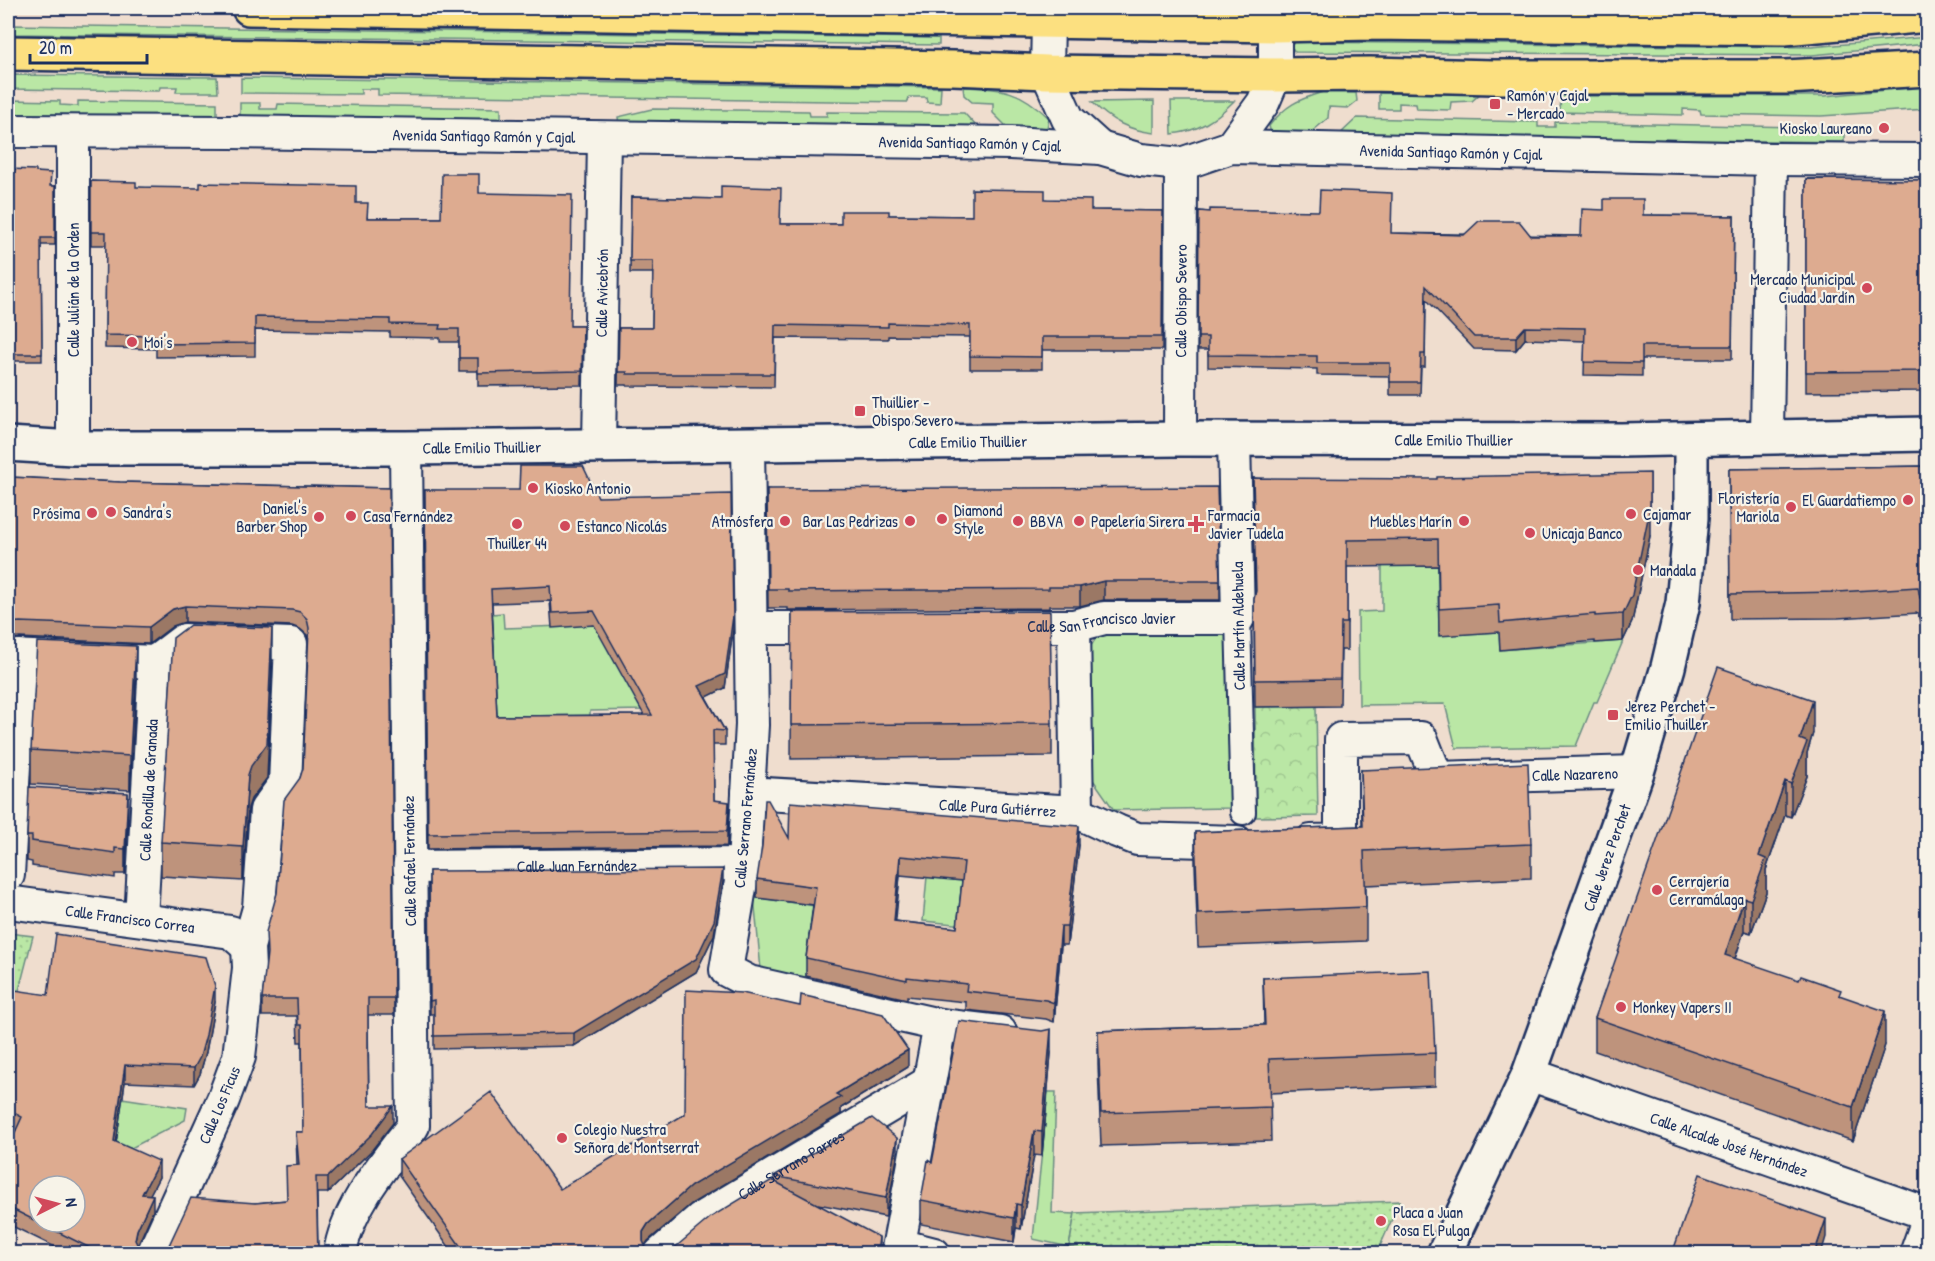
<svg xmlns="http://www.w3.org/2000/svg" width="1935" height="1261" font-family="'Patrick Hand',sans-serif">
  <defs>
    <pattern id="forest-crowns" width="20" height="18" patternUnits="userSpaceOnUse" patternTransform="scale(1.5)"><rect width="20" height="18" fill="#bae7a5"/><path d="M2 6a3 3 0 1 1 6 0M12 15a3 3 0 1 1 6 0" fill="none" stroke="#9fc690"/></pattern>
    <pattern id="park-dots" width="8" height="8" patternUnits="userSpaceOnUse" patternTransform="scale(1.5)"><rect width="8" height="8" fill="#bae7a5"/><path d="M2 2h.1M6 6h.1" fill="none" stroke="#9fc690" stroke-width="1.8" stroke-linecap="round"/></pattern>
  </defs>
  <rect width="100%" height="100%" fill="#efddce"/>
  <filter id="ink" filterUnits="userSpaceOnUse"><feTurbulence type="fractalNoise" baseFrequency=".0167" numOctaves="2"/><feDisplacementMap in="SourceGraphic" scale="12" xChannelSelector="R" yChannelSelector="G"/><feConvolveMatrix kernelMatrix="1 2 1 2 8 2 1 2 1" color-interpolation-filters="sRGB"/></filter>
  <g filter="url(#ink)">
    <path fill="#bae7a5" stroke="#6a8b82" stroke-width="1.5" d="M8,25l931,13v7l-931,-11z
      M1928,37l-1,7 -115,11 -517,-3 -4,-6 4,-4 516,5z
      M8,75l209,2 1,15h-42l1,-5h-17l-1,4 -151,-2z
      M241,78l700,9 -1,16 -13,-1 -1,-5h-17l-1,5 -530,-7v-6h-17v5l-120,-1z
      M1927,86v23l-106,7 -120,-2 -1,-4 -17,-1v6l-123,-3 1,-16h264z
      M963,87c40,1 57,3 86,31l-2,10 -5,3 -32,-1 -17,-17v-10l-21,-1 -8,-7z
      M1323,92l33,1 1,8 -9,7 -19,-1 -1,11 -19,16 -38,-1 -2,-7c17,-21 28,-26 54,-34z
      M1379,93l101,1 -8,7 -21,1 -1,8 -33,-1 -1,-5 -17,-1v6h-20z
      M8,100l52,1v4l18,1v-5l139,2v17l-209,-3z
      M1154,101v32c-26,-3 -43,-12 -62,-31z
      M1234,101c-19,19 -35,30 -62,33l-1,-33z
      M240,103h20v6h17l1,-5 223,4v16l-261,-4z
      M652,109l157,2 1,5h17v-4l137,1 14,15 -359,-3 -1,-8z
      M1357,118l181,4v5h17v-5l289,6v14l-505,-7z
      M1437,504l2,131 60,-3 1,18 123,-9 -26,61h-3l-18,44 -120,2 -11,-44 -86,1 -1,-93 24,-1v-44z
      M503,613l1,15 91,-3 47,85 -52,1v19l-93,1 -5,-117z
      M1112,630h116l2,178 -116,2 -25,-36 -2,-122 9,-14z
      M931,832l42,4 -8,89 -42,-4z
      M754,897l61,9 -10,76 -44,-12z
      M1048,1092h8l-4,121 23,1 -6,33 -36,-8z
      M122,1098l65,10 -2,12 -71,37z"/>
    <path fill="url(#forest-crowns)" stroke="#6a8b82" stroke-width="1.5" d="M1316,706l2,110 -62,1 -1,-110z"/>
    <path fill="url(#park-dots)" stroke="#6a8b82" stroke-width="1.5" d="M8,933l25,3 -25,97z
      M1400,1201l-23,52 -279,1 -29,-7 6,-34z"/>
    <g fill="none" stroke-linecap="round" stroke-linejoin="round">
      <defs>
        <path id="pedestrian" d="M1238,618l5,194"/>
        <g id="minor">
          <path d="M1053,8l-5,12 -1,52 21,47 32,29"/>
          <path id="s1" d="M8,131l222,1 781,11 89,5 41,12 40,4 50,-17 540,12 157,1"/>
          <path d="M73,133v315"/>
          <path d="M1231,147l32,-44 12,-28v-50l-8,-17"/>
          <path d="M1767,437l4,-278"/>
          <path id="s2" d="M1180,439l1,-275"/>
          <path d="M748,444l4,281 -8,139 -18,106 23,12 191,43 60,7"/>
          <path id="s3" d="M599,446l5,-308"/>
          <path id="s4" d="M1008,626h66l30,-8h134l-4,-179"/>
          <path d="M1074,626l3,186"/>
          <path d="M751,628h84"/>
          <path d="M8,656l147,6 29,-22 107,4 -6,140 -19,26 -7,98 -11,39 1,21 -10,89 -16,43 -70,154"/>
          <path id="s5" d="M748,793l329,19 40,19 20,8 100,3"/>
          <path id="s6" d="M1311,841l30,-1v-101l80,-1 16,40 200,-6"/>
          <path id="s7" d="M409,867l335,-3"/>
          <path d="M8,875l12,-219"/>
          <path id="s8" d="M8,902l223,30 17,15"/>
          <path id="s9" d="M141,919l14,-257"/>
          <path id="s10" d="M1529,1074l399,140"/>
          <path d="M899,1245l35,9"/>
          <path d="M340,1254c6,-46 46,-92 73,-128l-7,-678"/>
          <path id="s11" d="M660,1254l40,-35 228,-136"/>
          <path d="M897,1254l43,-229"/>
          <path d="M1916,1254l12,-34"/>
        </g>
        <g id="tertiary">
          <path id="s12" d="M1444,1254l85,-180 108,-302 31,-105 15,-64 8,-85v-79"/>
        </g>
        <g id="secondary">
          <path id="s13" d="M8,444l65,4h333l774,-9 441,1 307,-6"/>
        </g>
        <path id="primary" d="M249,8l1026,17 97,-2 412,5 144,-13
          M8,53l945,15 94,4 228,3 95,-1 124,3h292l142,-8"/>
      </defs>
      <use href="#pedestrian" stroke="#1b2f5e" stroke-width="28"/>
      <use href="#minor" stroke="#1b2f5e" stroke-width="36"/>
      <use href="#tertiary" stroke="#1b2f5e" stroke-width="38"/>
      <use href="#secondary" stroke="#1b2f5e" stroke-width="38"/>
      <use href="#primary" stroke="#1b2f5e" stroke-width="38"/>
      <use href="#pedestrian" stroke="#f7f3e8" stroke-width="24"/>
      <use href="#minor" stroke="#f7f3e8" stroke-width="32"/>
      <use href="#tertiary" stroke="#f7f3e8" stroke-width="33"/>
      <use href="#secondary" stroke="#f7f3e8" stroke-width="33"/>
      <use href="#primary" stroke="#fce080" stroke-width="33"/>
    </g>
    <path fill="#be937c" stroke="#1b2f5e" stroke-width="1.5" fill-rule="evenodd" d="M8,169l28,3 15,14h4v59h-14l1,116h-34z
      M1806,179l122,1v211l-122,1z
      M91,181l45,6 220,16 12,15h73l38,-25 91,133h13l-1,59 -104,1v-15h-19v-29h-19v-4l-50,-1v-5l-135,-2v26l-99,1v-8l-51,-1 1,-103h-15z
      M631,197l90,2 59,25h61l48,-9 83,1 73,-17 46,11 72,1 -1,139h-120v19h-72v-32l-82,-1v3l-113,-1 -1,49 -147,-1v-1h-9l1,-57h33l1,-55h-23z
      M1199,211l192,22 190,3 62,-21 91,1 -2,143h-90v17l-58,-1 1,-34 -60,-2 -9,11 -42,-1 -48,-50 -1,68h-4l-1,28h-30v-19l-73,-1v-6l-109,-2v-17h-10z
      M1928,466v157h-8l-2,-10 -80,5 -108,1 -1,-150z
      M8,477l112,5 269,6 5,527h-26l1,91 24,17 -21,27 -44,43h-11l1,61 -63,-51 32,-3 10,-35 -1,-33h7l-1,-90h-4l-1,-26h-35v-17l15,-106 23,-115 3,-10 5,-126 -1,-7 -7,-6 -8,-3 -107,-4 -12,4 -24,18 -129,-6 -12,1z
      M1253,478l397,58 -18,86 -9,19 -28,2v-2l-95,9 -1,-18 -60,4 -1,-70 -91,1v83h-6l-1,56 -85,1 -1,-108 1,-6z
      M767,489l453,92v19h-116l-24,6h-31v2l-261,2v-2h-20z
      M425,490l173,7 135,133 -8,58 -19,9 19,34v14h-12l1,55 15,16 -2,30 -299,3zM550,601l2,27 42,-3 50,90 -147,1 -5,-113z
      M792,612l260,111v33l-261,3z
      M272,661l-5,117 -16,21 -3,9 -5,73 -82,-5v-34z
      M136,679l-6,111 -99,-6v-34z
      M1813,733l-6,20v23l-16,41 -6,-2 -19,55v22l-15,41 -7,-2 -9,28 106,37 44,49 -32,96 -258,-90v-33z
      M1361,770l170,74v34l-165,7v56l-168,6 -3,-82v-33l167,-6z
      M128,818l-3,56h-10v4l-83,-12v-4l-5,-1v-25z
      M789,838l290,7 -12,100h-6l-7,77 -8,-3 -80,-9v-8l-59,-6v3l-101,-23v-18l7,-53 -56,-7v-19zM900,875l62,6 -5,47 -62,-7z
      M429,871l294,11 -9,53 -18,37 -122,74 -140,3v-35h-4z
      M1263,978l172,75v33l-165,7 1,48 -170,5 -3,-81v-34l166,-6z
      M48,995l167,7 -9,50 -6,22 -6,11 -69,-3 -9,60 43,35 -9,17 3,17 -16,34 2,3 -78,2 -53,-26v-76l8,-18 -8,-4v-109z
      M1051,1053l-9,103 -8,-1 -13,74 -5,-1 -2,14 -93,-18v-24l11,-37z
      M908,1067l-67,41v6l-150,90 -43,37 -3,5 1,2 7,6h-199l-55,-78v-17l161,30z
      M897,1158l-11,59 -68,-13 61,50 -207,-4 102,-69v-5z
      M1928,1235v19h-5v-7z"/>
    <path fill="#9b7865" stroke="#1b2f5e" stroke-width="1.5" d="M1525,327v12l-9,11v-13z
      M1650,473v63l-18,86 -9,19v-27z
      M1104,581v19l-24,6v-19z
      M185,606v16l-12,4 -24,18v-17l24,-18z
      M733,616v14l-8,58 -26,13v-15z
      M272,628v33l-5,117 -16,21 -3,9 -5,73v-34l5,-72z
      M136,646v33l-6,111v-34z
      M1813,700v33l-6,20v23l-16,41v-33l9,-45z
      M1785,781v34l-19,55v22l-15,41v-33l8,-44z
      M128,793v25l-3,56v-25z
      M729,802v14l-2,30v-15z
      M1079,826v19l-12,100v-19z
      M900,856v19l-6,65v-19z
      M723,869v13l-9,53 -18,37 -122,74v-13z
      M1744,898v33l-19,58v-34z
      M1061,926v19l-7,77v-19z
      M215,986v16l-9,50 -6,22 -6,11v-17z
      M1885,1011v34l-32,96v-34z
      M1051,1029v24l-9,103v-24z
      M908,1050v17l-67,41v6l-150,90 -43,37 -5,8v-17l5,-8 43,-38 145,-92z
      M125,1065v17l-11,75v-16z
      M393,1106v17l-21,27 -44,43v-16z
      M1034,1131v24l-13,74v-24z
      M897,1138v20l-11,59v-19z
      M159,1161v16l-17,33v-16z
      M153,1195v16l-16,36 -2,-7 2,-10z
      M1016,1204v24l-2,14v-24z
      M1826,1219v18l-5,17h-7z
      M879,1237v17h-2z"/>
    <path fill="#ddab90" stroke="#1b2f5e" stroke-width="1.5" fill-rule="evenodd" d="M8,169l28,1v2l15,1 -1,13h5v52h-14l1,116h-34z
      M442,174h37v19l93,2 -2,131h13l-1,45 -104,2v-15h-19v-29h-19l1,-4 -51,-1v-5l-135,-2v26l-99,1 1,-8 -52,-1 1,-103h-15v-51l45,1v5l64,1v-5l156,3v17h12l-1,15h74z
      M1806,179l122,1v191l-122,1z
      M721,186l60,2 -1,36h61v-13h48v4l83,1v-27l73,1v9l46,1v10l72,1 -1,126h-120v20l-72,-1v-31l-82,-2v4l-113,-2 -1,49h-147v-2h-9l1,-44h33l1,-67h-23l1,-64 90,2z
      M1320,190l72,3 -1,40 73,2 15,-14h40l12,15h50l1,-27 22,1v-11h39v16l91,1 -2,130h-90v17l-58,-1 1,-34 -60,-1 -9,10h-42l-48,-51 -1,68h-4l-1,28h-30v-19h-73v-7l-109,-1v-18h-10l1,-126 11,1v-3l109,2z
      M520,466h63l15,31 133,-3 2,122 -8,58 -26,12 26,45 -12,-1 1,70 15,2 -2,29 -299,3 -3,-344h94zM550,586l2,27 42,-2 58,104 -155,1 -6,-127z
      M1928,466v131l-8,1 -2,-11 -80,5 -108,2 -1,-125z
      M1650,473v36l-18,86 -9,19 -28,2v-2l-95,9 -1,-18 -60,4 -1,-70 -91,1v83h-6l-1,56 -85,1 -1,-81 2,-8 -3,-113 184,1v-2z
      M8,477l112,5 269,6 5,510h-26v58l1,50h24l-21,28 -44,43h-12l2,77h-158l4,-2 5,-7 22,-47 64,5 32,-3 -1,-34 13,-1 -3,-33h7l-1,-107h-4l-1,-26h-35l5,-46 -1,-21 11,-39 7,-93 16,-22 3,-10 6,-140 -2,-9 -7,-7 -8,-2 -107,-4 -12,3 -24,18 -129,-5 -12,1z
      M1217,487l3,94h-116l-24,6h-31v2l-261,2v-2h-20l-1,-100z
      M1050,611l2,112 -261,2 1,-113z
      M190,625l82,3 -5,116 -16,22 -3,9 -5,72 -82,-5 12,-204z
      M37,642l99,4 -6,110 -99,-6z
      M1718,667l95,33 -13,39 7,3 -16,42 -6,-3 -26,75 7,3 -15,41 -7,-2 -19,57 74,25 2,-4 40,14 -2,5 46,16 -32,96 -258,-89z
      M1528,763l3,81 -167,7 2,56 -168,7 -3,-82 168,-6 -2,-56z
      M29,787l99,6 -3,56 -10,-1v5l-83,-12v-5h-5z
      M765,800h3l21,38 1,-36 289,24 -12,100h-6l-7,77 -8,-3 -80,-9 1,-7 -60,-7v3l-101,-22 10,-71 -59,-8 5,-33zM900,856l64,6 -7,66 -63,-7z
      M723,869l-9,52 -18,38 -122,74 -140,3v-36l-4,1 -1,-130z
      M56,934l150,23 9,29 -9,49 -6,22 -6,11 -69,-3 -11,76 45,20 -17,33 11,1 -16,35 -2,10 4,8 6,6h-120l65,-6 -82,-41v-59l14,-31 -14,-7v-93l7,-27 33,5zM39,1186h36v36h-36z
      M1431,971l4,82 -166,6 2,48 -170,6 -3,-82 167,-6 -2,-47z
      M686,990l56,3 58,13 1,-11 82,19 25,36 -72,44 5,3 -150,89 -43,38 -5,8v9l3,7 7,6h-187l-67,-95 92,-67 69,97 125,-75z
      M959,1021l83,10 9,-2 -9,103 -8,-1 -13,74 -5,-1 -2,14 -93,-18 7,-40 4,3z
      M872,1118l25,20 -11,60 -112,-22z
      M1700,1174l126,45 -12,35h-142z
      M772,1180l107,57 -2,17h-211l6,-4 39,-33z
      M1928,1235v14l-5,-2z"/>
  </g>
  <g fill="#d1495b" stroke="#f7f3e8" stroke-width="2">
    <rect x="1489" y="98" width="12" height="12" rx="3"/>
    <circle cx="1884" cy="128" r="6"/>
    <circle cx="1867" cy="288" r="6"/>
    <circle cx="132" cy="342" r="6"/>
    <rect x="854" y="405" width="12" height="12" rx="3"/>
    <circle cx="533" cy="488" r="6"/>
    <circle cx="1908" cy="500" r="6"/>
    <circle cx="1791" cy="507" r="6"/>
    <circle cx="111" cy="512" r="6"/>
    <circle cx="92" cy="513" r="6"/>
    <circle cx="1631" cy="514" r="6"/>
    <circle cx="351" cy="516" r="6"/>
    <circle cx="319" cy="517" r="6"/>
    <circle cx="942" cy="519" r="6"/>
    <circle cx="785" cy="521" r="6"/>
    <circle cx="910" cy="521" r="6"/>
    <circle cx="1018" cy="521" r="6"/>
    <circle cx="1079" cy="521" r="6"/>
    <circle cx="1464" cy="521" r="6"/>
    <circle cx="517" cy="524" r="6"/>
    <path d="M1193 515h6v6h6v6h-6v6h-6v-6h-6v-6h6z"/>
    <circle cx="565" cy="526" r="6"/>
    <circle cx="1530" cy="533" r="6"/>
    <circle cx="1638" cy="570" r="6"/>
    <rect x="1607" y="709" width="12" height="12" rx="3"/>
    <circle cx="1657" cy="890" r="6"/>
    <circle cx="1621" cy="1007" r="6"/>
    <circle cx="562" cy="1138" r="6"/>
    <circle cx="1381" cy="1221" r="6"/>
  </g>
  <g text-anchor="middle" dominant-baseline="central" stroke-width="4.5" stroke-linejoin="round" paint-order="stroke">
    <g font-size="16" fill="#1b2f5e" stroke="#f7f3e8" text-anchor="start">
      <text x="1507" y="95">Ramón y Cajal<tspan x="1507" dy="18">- Mercado</tspan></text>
      <text x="1872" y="128" text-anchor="end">Kiosko Laureano</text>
      <text x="1855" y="279" text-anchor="end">Mercado Municipal<tspan x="1855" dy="18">Ciudad Jardín</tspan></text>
      <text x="144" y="342">Moi's</text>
      <text x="872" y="402">Thuillier -<tspan x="872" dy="18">Obispo Severo</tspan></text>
      <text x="545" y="488">Kiosko Antonio</text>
      <text x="1779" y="498" text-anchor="end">Floristería<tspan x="1779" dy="18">Mariola</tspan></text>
      <text x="1896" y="500" text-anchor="end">El Guardatiempo</text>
      <text x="307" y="508" text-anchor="end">Daniel's<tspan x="307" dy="18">Barber Shop</tspan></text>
      <text x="954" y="510">Diamond<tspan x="954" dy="18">Style</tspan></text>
      <text x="123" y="512">Sandra's</text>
      <text x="80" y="513" text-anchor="end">Prósima</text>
      <text x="1643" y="514">Cajamar</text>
      <text x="1208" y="515">Farmacia<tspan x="1208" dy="18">Javier Tudela</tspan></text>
      <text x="363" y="516">Casa Fernández</text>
      <text x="773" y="521" text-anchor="end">Atmósfera</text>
      <text x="898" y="521" text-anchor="end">Bar Las Pedrizas</text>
      <text x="1030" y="521">BBVA</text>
      <text x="1091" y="521">Papelería Sirera</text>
      <text x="1452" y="521" text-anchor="end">Muebles Marín</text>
      <text x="577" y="526">Estanco Nicolás</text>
      <text x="1542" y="533">Unicaja Banco</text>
      <text x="517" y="543" text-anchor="middle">Thuiller 44</text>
      <text x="1650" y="570">Mandala</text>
      <text x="1625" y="706">Jerez Perchet -<tspan x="1625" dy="18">Emilio Thuiller</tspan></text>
      <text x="1669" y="881">Cerrajería<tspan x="1669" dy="18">Cerramálaga</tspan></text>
      <text x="1633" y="1007">Monkey Vapers II</text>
      <text x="574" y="1129">Colegio Nuestra<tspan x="574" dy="18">Señora de Montserrat</tspan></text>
      <text x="1393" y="1212">Placa a Juan<tspan x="1393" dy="18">Rosa El Pulga</tspan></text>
    </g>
    <g font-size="16" fill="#1b2f5e" stroke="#f7f3e8">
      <text stroke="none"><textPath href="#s1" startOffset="476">Avenida Santiago Ramón y Cajal</textPath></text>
      <text stroke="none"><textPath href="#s1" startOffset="962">Avenida Santiago Ramón y Cajal</textPath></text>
      <text stroke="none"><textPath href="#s1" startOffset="1448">Avenida Santiago Ramón y Cajal</textPath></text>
      <text transform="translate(73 290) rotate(-90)">Calle Julián de la Orden</text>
      <text stroke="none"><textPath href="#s3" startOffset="153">Calle Avicebrón</textPath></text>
      <text stroke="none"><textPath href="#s2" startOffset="138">Calle Obispo Severo</textPath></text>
      <text stroke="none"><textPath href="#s13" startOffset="1446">Calle Emilio Thuillier</textPath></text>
      <text stroke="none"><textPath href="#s13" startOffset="960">Calle Emilio Thuillier</textPath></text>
      <text stroke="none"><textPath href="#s13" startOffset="474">Calle Emilio Thuillier</textPath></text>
      <text stroke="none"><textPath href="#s4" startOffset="94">Calle San Francisco Javier</textPath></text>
      <text transform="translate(1238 626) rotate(-91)">Calle Martín Aldehuela</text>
      <text stroke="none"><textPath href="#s6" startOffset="392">Calle Nazareno</textPath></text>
      <text stroke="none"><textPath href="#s9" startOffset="129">Calle Rondilla de Granada</textPath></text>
      <text stroke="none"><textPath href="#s5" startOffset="250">Calle Pura Gutiérrez</textPath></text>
      <text transform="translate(745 818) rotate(-85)">Calle Serrano Fernández</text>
      <text stroke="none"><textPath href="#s12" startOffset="429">Calle Jerez Perchet</textPath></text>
      <text transform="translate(409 861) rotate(-91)">Calle Rafael Fernández</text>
      <text stroke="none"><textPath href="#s7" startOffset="168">Calle Juan Fernández</textPath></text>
      <text stroke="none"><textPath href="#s8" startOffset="123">Calle Francisco Correa</textPath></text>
      <text transform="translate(219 1105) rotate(-67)">Calle Los Ficus</text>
      <text stroke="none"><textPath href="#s10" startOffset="212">Calle Alcalde José Hernández</textPath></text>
      <text stroke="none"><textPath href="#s11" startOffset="159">Calle Serrano Parres</textPath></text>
    </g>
  </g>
  <rect width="1935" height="1261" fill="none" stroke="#f7f3e8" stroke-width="30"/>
  <rect x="15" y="15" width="1905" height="1231" fill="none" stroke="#1b2f5e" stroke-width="2" filter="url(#ink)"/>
  <g transform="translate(57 1204) rotate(84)"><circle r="28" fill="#f7f3e8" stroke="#9fa5b1" stroke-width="1.5"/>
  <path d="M0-4.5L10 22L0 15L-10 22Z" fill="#d1495b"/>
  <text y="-9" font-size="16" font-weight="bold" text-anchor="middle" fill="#1b2f5e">N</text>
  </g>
  <path d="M30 54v9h117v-9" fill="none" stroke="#1b2f5e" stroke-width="3"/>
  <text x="39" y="54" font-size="18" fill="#1b2f5e" stroke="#f7f3e8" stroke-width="4.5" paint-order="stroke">20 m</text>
</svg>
